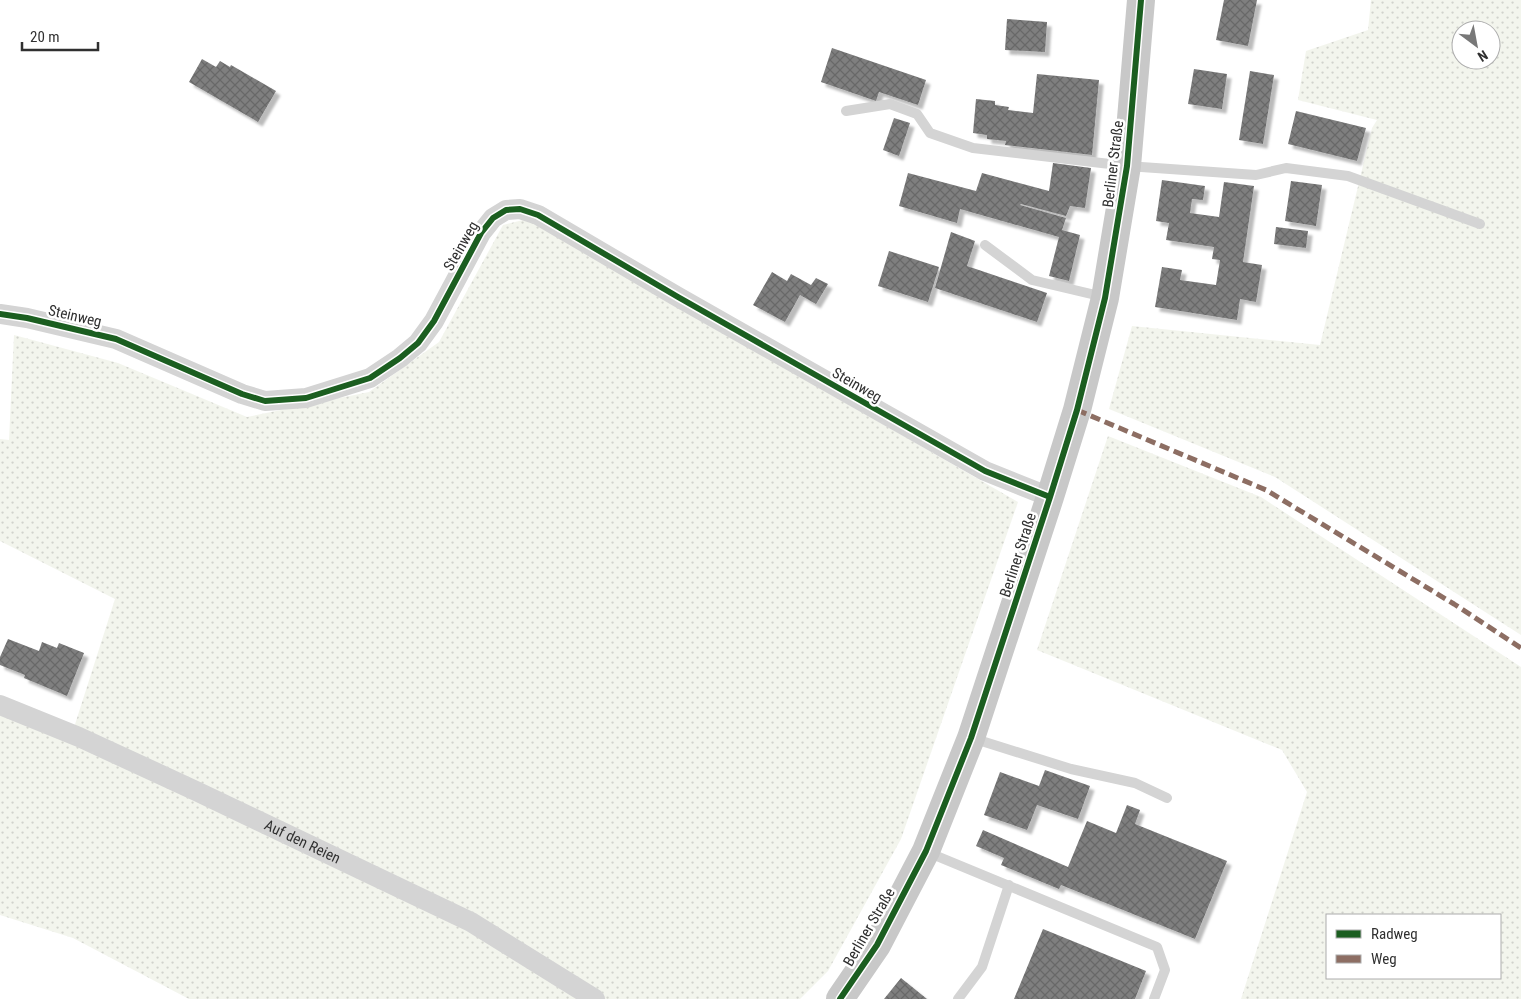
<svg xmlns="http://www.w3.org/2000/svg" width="1521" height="999" font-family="'Roboto Condensed',sans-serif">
  <defs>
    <pattern id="grass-dots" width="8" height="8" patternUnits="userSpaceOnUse" patternTransform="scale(1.25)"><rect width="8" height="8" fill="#f3f5ed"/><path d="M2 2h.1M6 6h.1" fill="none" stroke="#d1d2cc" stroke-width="1.8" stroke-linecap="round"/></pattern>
    <pattern id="building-cross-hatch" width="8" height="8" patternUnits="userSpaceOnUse" patternTransform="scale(1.25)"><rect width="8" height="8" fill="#7f7f7f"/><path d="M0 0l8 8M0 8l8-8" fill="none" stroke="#686868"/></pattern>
    <filter id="shadow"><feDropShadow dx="4.5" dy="4.5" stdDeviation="1" flood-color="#0004"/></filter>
  </defs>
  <rect width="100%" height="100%" fill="#fff"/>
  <path fill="url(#grass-dots)" fill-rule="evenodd" d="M1371,0h150v635l-246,-158 -166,-68 23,-83 188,19 52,-217 5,-8 -79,-20 8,-49 62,-21zM1461,30h30v30h-30z
    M527,219l491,283 -117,337 -73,132 -28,28h-611l-116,-61 -73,-23v-201l70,26 45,-141 -115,-58v-102l9,1 5,-105 104,28 129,54 122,-25 70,-50 64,-117z
    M1108,436l153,61 260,170v332h-280l66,-207 -25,-42 -245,-100zM1327,915h173v63h-173z"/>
  <path fill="url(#building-cross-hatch)" filter="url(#shadow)" d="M1224,0h33l-9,46 -32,-6z
    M1007,19l40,3 -2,30 -40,-2z
    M832,48l94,32 -8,25 -39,-13 -3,9 -55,-19z
    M202,59l14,8 4,-6 10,6 1,-2 45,26 -18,31 -69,-40z
    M1194,69l33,5 -5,35 -34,-5z
    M1250,71l24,4 -11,69 -24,-4z
    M1037,74l62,6 -7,75 -87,-10 1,-4 -19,-2v-4l-14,-2 3,-34 19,2v4l14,2 -1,3 25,3z
    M1296,111l70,17 -9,33 -69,-17z
    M894,118l16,5 -11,33 -16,-6z
    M1053,163l38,5 -6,40 -15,-2 -4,10 -45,-12 -1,1 46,13 -4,12 18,5 -11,46 -20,-5 10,-39 -99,-28 -3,14 -58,-17 9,-33 68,18 6,-18 67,18z
    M1162,180l43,6 -2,14 -11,-1 -2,14 29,4 5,-35 30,4 -11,76 19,3 -6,37 -16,-3 -3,21 -82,-13 7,-40 20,3 -2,10 36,5 4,-25 -8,-1 2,-12 -48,-7 3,-17 -13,-2z
    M1291,181l31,4 -6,41 -31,-5z
    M1276,227l32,4 -2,17 -32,-4z
    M951,232l24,9 -8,25 80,27 -10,29 -102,-34z
    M889,251l50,16 -11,35 -50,-16z
    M772,272l15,9 4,-7 20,11 5,-7 12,6 -12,20 -16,-9 -15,27 -32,-17z
    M8,639l31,12 3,-9 15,6 2,-5 25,10 -17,43 -43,-18 1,-3 -25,-10v-8z
    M1045,770l45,16 -12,33 -41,-14 -10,25 -43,-15 16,-43 39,14z
    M1127,805l13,5 -5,14 92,37 -32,78 -134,-54 -2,4 -58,-24 3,-7 -28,-12 7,-16 85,37 19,-46 29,12z
    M1043,929l103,42 -11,28h-121z
    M901,978l26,21h-43z"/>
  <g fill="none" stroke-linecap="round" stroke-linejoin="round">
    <path stroke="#d4d4d4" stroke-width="10" d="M846,111l44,-7 27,10 13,19 43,15 154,18 129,9 30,-7 62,8 132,48
      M985,245l47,35 72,17
      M972,738l99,31 64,14 32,15
      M927,852l230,95 8,23 -11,29
      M958,999l24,-32 27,-82"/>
    <g stroke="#d4d4d4" stroke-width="20">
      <path d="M0,314l27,4 89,21 126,55 23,7 41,-3 64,-20 30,-20 18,-15 16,-22 47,-88 12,-15 13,-8 14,-1 18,6 140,82 307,174 65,26"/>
      <path id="s1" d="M0,705l79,32 117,54 275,131 124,77"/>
    </g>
    <path stroke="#c8c8c8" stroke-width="28" d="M840,999l37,-54 49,-94 45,-113 79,-241 27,-87 28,-112 22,-132 14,-166"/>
    <path stroke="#8d6e63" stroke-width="5" stroke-dasharray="10 5" stroke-linecap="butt" d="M1077,410l189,80 188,114 67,44"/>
    <defs>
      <path id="cycleway" d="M0,314l27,4 89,21 126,55 23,7 41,-3 64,-20 30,-20 18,-15 16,-22 47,-88 12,-15 13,-8 14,-1 18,6 140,82 307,174 65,26
        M840,999l37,-54 49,-94 45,-113 79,-241 27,-87 28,-112 22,-132 14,-166"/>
    </defs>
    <use href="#cycleway" stroke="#fff" stroke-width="9"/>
    <use href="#cycleway" stroke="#1b5e20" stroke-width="6"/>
  </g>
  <g text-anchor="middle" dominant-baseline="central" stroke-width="5" stroke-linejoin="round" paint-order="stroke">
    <g font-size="15" fill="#303030" stroke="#fff">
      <text transform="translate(1113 164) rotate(-83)">Berliner Straße</text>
      <text transform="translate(461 246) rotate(-60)">Steinweg</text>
      <text transform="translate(75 316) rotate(13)">Steinweg</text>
      <text transform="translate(857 385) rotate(30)">Steinweg</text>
      <text transform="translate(1018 555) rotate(-72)">Berliner Straße</text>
      <text stroke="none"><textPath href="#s1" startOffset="332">Auf den Reien</textPath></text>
      <text transform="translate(869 927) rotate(-60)">Berliner Straße</text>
    </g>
  </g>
  <rect x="1326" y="914" width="175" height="65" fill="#ffffff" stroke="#acacac"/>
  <rect x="1336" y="930" width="25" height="8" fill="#1b5e20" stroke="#acacac"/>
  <text x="1371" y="939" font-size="15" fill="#303030">Radweg</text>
  <rect x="1336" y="955" width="25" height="8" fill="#8d6e63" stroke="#acacac"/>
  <text x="1371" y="964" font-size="15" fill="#303030">Weg</text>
  <g transform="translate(1476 45) rotate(148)"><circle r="24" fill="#ffffff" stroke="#acacac"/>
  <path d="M0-4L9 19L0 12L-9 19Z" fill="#787878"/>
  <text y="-8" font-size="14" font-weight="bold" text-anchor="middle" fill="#303030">N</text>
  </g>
  <path d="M22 42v8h76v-8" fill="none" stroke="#303030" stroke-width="2.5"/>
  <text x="30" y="42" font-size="15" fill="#303030" stroke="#ffffff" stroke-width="4" paint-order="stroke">20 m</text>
</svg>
